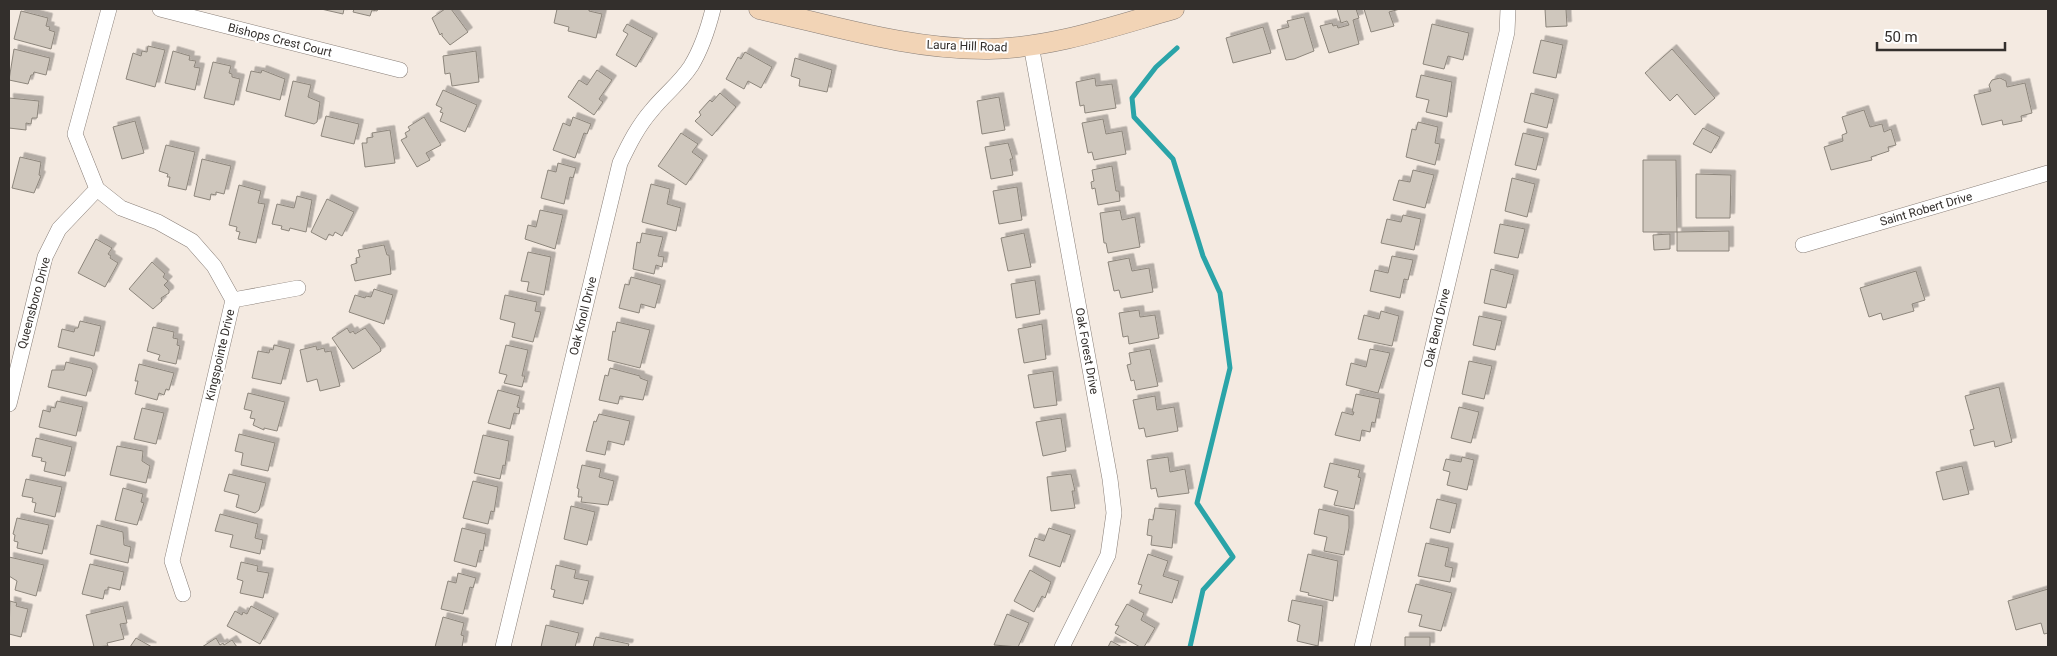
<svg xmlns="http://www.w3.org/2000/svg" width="2057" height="656" font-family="Roboto,sans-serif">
  <defs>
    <filter id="shadow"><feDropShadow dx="4.5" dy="-4.5" stdDeviation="0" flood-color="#0004"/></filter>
  </defs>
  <rect width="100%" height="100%" fill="#f4eae1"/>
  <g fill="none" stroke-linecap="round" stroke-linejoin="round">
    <path stroke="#2aa4a8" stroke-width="5" d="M1177,48l-21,19 -24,31 2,19 39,42 30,97 17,37 10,75 -33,135 36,54 -30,33 -13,57"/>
  </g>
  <path fill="#cfc7bd" stroke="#8d867c" filter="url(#shadow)" d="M321,9h23l-1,5z
    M354,9h24l-1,2 -5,-1 -2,6 -17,-4z
    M445,9h6l17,23 -18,13 -8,-9v-3l-2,2 -8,-17z
    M557,9h32v2l13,3 -6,24 -28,-7 1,-4 -15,-4z
    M1337,9h19l3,9 -6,2 6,24 -30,9 -9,-27 12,-3 1,3 4,-1 1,3 11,-3 -2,-4 -6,2z
    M1364,9h36l-11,3 5,14 -23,6z
    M1545,9h21l1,17 -21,1z
    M21,11l27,7 -2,8 4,1 -1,3 6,2 -4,17 -37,-10z
    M1304,17l10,34 -20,8 -8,1 -9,-30 12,-3 -2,-6z
    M627,24l26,14 -17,29 -20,-12 12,-21 -5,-3z
    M1432,24l37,9 -6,27 -15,-4 -4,13 -21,-5z
    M1263,27l8,26 -38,10 -7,-25z
    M1541,40l22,5 -7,33 -23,-5z
    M148,46l17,4 -10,37 -29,-8 7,-26 8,3 1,-5 5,1z
    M14,49l36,9 -4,17 -12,-3 -1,3h-2l-3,9 -19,-4z
    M1672,49l43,49 -20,17 -18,-21 -7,7 -25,-28z
    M173,51l17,5 -1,4 7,1 -2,6 6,1 -5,22 -30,-7z
    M476,51l3,31 -27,4 -2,-13 -5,1 -2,-18z
    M745,52l27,15 -11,21 -13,-7 -4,8 -18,-10 12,-22 3,2z
    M795,58l37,12 -5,22 -28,-6 1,-7 -9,-3z
    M213,62l18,4 -2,7 3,1v3l8,2 -6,26 -30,-7z
    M262,70l23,9 -5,21 -34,-9 5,-20 10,2z
    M597,70l15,10 -13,19 4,3 -9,13 -26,-18 11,-17 8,5z
    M1421,75l31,7 -5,35 -21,-5 3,-12 -13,-3z
    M1095,78l1,8 16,-2 4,24 -31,5 -1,-8 -4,1 -4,-24z
    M2000,78l6,3 1,6 18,-4 7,30 -11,3 1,5 -19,4 -1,-5 -20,5 -8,-30 17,-4 -2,-6 3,-5z
    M293,81l18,4 -3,12 12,5 -3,20 -3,2 -29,-8z
    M443,90l34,15 -12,27 -25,-11 3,-8 -3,-1 2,-4 -6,-3z
    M720,93l16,14 -24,29 -17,-15 6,-6 -2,-3 11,-12 2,2z
    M1531,93l23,6 -7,29 -23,-6z
    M999,97l6,33 -23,4 -5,-33z
    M9,98l30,3 -2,17h-5l-1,6 -5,-1v7l-17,-2z
    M1864,110l6,17 12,-3 2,8 7,-3 5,16 -8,2 1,4 -18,6 1,3 -41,10 -7,-23 19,-6 -1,-6 5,-2 -5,-16z
    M326,116l33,8 -5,20 -33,-8z
    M424,117l17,28 -15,8 4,7 -13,7 -16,-27 6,-3 -2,-4 5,-3 -2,-3z
    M573,117l18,7 -4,10 -3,-1 -9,25 -22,-8 10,-27 7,3z
    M1103,119l3,15 16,-3 4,23 -32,6 -2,-8 -4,1 -6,-30z
    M135,121l9,32 -22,6 -9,-32z
    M1418,122l20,5 -3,16 5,1 -5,21 -29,-8 6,-28 4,1z
    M1703,128l17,9 -9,16 -18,-9z
    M390,130l5,33 -30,4 -3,-24h5v-5l6,-1 -1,-4z
    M681,133l17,11 -6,8 11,8 -17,25 -28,-19z
    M1523,133l21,5 -8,32 -21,-5z
    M1008,143l5,16h-3l3,16 -22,4 -6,-32z
    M166,145l29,7 -9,38 -18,-4 2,-9h-3l1,-3 -9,-3z
    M20,157l21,5 -2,13 2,1 -7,17 -22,-5z
    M202,159l29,7 -7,28 -8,-2v3l-5,-1 -1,6 -16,-4z
    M1643,160h33l1,72h-34z
    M558,163l18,5 -3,10 -3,-1 -6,27 -23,-6 7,-28 8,2z
    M1112,166l4,25h3l1,10 -22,4 -3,-17 -3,1 -1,-7 3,-1 -2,-11z
    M1413,170l21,5 -9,33 -32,-8 6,-20 11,2z
    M1696,174l35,1 -1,43h-34z
    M1512,178l23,6 -8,33 -22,-6z
    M651,184l19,5 -3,15 14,4 -5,23 -34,-9z
    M239,185l22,6 -3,12 7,1 -9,39 -18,-4 2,-7 -4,-1 1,-4 -8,-2z
    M1017,187l5,33 -23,4 -6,-33z
    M297,196l15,4 -6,32 -16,-4 -1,3 -8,-2 1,-3 -10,-2 5,-20 17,4z
    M327,199l27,13 -12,24 -7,-4 -2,4 -4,-2 -3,6 -15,-8z
    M540,210l23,5 -8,34 -30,-10 3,-14 8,2z
    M1120,210l2,10 13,-3 5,30 -32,6 -2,-10h-2l-4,-30z
    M1403,215l18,4 -7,31 -33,-7 6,-24 14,3z
    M1500,224l25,5 -7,29 -24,-5z
    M1729,231v20h-52v-19z
    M642,233l21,4 -5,19 6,1 -2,10 -6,-2 -2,9 -21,-5 4,-27 3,1z
    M1024,233l7,34 -23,4 -7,-33z
    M1670,234v15l-16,1 -1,-15z
    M96,239l16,9 -4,6 3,2 -1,2 8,5 -13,24 -27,-14z
    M384,245l3,10h2l2,19 -36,7 -4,-16 6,-2 -1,-5 4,-1 -2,-7z
    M528,252l23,5 -7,38 -17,-4 2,-9 -8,-1z
    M1392,256l21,4 -5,20 -4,-1 -4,19 -30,-7 5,-21 13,3z
    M1129,258l3,13 17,-3 4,24 -32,6 -2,-8 -5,1 -6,-29z
    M152,262l13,12 -2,3 5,4 -4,4 5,5v3l-8,5 1,3 -9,8 -24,-20z
    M1491,269l23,6 -8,33 -22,-5z
    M1916,271l9,29 -13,4 2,7 -31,9 -2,-7 -12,4 -9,-29z
    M631,277l30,8 -6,23 -14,-4 -2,9 -20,-5 6,-24 4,1z
    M1035,280l5,34 -24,4 -5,-34z
    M374,289l19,6 -9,29 -35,-12 6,-17 10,3 1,-2 5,1z
    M505,295l32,7 -2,9 6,1 -8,30 -21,-5 3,-14 -15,-4z
    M1139,310l1,7 15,-2 4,23 -30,6 -1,-8 -5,1 -4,-24z
    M1381,311l18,5 -7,30 -34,-7 6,-24 15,4z
    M1479,316l23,5 -7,29 -22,-5z
    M80,321l21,5 -7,30 -36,-9 4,-18 12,3 1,-4h3z
    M617,322l33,8 -10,38 -32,-8 5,-29 2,1z
    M1042,324l4,35 -22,4 -6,-34z
    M153,327l21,5 -1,6 5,1 -1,6 3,1 -4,18 -18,-4 2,-5 -13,-4z
    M347,328l3,5 3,-2 2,3 10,-6 15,19 1,4 -28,18 -21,-31z
    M274,345l16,4 -9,35 -29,-6 6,-27 11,2 1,-4 3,1z
    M506,345l22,5 -6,26h3l-3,11 -18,-4 3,-8 -8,-2z
    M316,346l1,4 7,-2 1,4 6,-1 9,35 -20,5 -3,-12 -10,3 -7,-32z
    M1150,349l8,37 -22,4 -2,-10 -3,1 -4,-16 4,-1 -2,-11z
    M1370,349l20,4 -12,40 -32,-8 5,-22 15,4z
    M1469,361l23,5 -8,33 -22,-5z
    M66,362l25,6 2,3 -7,25 -38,-9 4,-17h12z
    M139,364l35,9 -5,17 -3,-1 -2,6 -5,-2 -2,7 -22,-6 3,-13h-3z
    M610,368l30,8v2l8,3 -5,19 -23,-4 -2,8 -19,-4 6,-25 3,1z
    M1053,371l4,34 -23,3 -6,-33z
    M1999,387l13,55 -17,5 -1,-6 -20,5 -4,-16 4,-1 -9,-33z
    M498,390l22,6 -3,11 3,1 -1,6 -5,-1 -4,16 -22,-6z
    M248,393l37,9 -8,29 -13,-3v2l-11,-5 2,-6 -5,-1 2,-7 -8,-2z
    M1356,394l24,5 -5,24 -3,-1 -2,10 -8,-2 -2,11 -25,-6 7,-23 11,3 1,-3h-2z
    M1155,396l2,14 17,-3 4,24 -32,6 -2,-9 -5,1 -6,-29z
    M57,401l26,6 -7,29 -37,-9 4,-17 7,2 1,-5 4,1z
    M1459,407l20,5 -8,31 -20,-5z
    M142,408l22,5 -8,31 -22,-5z
    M599,414l31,7 -6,24 -16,-4 -3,14 -19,-4 8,-30 2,1z
    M1061,418l5,33 -23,5 -7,-34z
    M239,434l36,9 -7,28 -27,-6 2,-12 -8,-2z
    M483,435l26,6 -4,25 -2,-1 -3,14 -26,-6z
    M36,438l36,9 -7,29 -21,-5 2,-9 -5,-1 1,-3 -10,-2z
    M117,446l26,5 -1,10 8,5 -4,17 -36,-8z
    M1168,457l2,15 15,-3 4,24 -31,4 -2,-9 -5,1 -4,-29z
    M1462,457l12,3 -7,30 -20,-5 3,-13 -7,-2 3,-11 15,3z
    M1330,463l30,7 -2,7 3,1 -7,31 -20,-4 4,-14 -14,-4z
    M582,465l19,4 -2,8 15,4 -6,24 -27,-3 1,-5h-4l1,-8 -2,-1z
    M1962,466l7,28 -26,6 -7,-28z
    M229,474l37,9 -7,27 -4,3 -19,-6 3,-12 -15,-4z
    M1071,474l4,17h-3l3,17 -24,3 -4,-34z
    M26,479l36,8 -7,30 -21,-5 2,-9 -4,-1 1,-4 -11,-2z
    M473,481l25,6 -4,25 -3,-1 -3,13 -25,-6z
    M123,488l20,6 -2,8 3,1 -7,22 -22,-5z
    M1437,499l20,5 -7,29 -20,-5z
    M571,506l24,6 -8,33 -23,-6z
    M1155,508l21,2 -4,38 -21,-3 1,-9 -5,-1 2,-16 4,1z
    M1319,509l30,7v12l-5,27 -20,-4 3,-14 -13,-3z
    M220,514l38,10 -3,14 8,2 -3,14 -30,-7 3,-12 -18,-4z
    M17,518l32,7 -7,29 -25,-6 1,-6 -4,-1 1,-6 -2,-1z
    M97,525l26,7 1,13 7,2 -3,16 -38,-9z
    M462,528l24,6 -3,17 -3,-1 -4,17 -22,-6z
    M1049,528l22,7 -11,32 -31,-11 6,-18 9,3z
    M1426,543l23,5 -4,18 8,2 -3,14 -32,-6z
    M1148,554l20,7 -5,15 16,5 -7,22 -33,-10 3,-8 -4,-1z
    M1308,554l30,7 -5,40 -25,-6 1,-2 -9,-2z
    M9,557l35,8 -8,31 -21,-6 2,-9 -8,-5z
    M241,562l17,4 -1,5 12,2 -6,25 -23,-5 3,-12 -6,-2z
    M90,564l34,8 -4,18 -12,-3v3h-3l-2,9 -21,-5z
    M556,565l20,5 -2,8 15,3 -6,23 -30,-7 2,-7 -4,-1z
    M1030,570l21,12 -6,16 -3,-2 -8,16 -20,-11z
    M458,573l18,5 -3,10 -3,-1 -7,27 -22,-5 7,-28 8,2z
    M1416,584l36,9 -11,38 -22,-5 3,-11 -14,-3z
    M2048,589v44l-4,1 -3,-11 -25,7 -8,-29z
    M1292,600l31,6 -5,40 -21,-5 3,-16 -12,-4z
    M10,601l7,2 -1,3 12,3 -7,28 -12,-3z
    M1127,604l17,9 -3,7 14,8 -11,19h-4l-25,-14 4,-7 -4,-1z
    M123,606l4,17 -7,1 4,15 -17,4 1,3 -14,1 -8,-32z
    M251,606l23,12 -14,26 -33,-18 8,-15 7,4 1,-3 4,2z
    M1007,614l22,9 -11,24 -24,-2z
    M443,617l21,6 -3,12 3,1 -2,11h-27z
    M546,625l33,8 -4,14h-34z
    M596,637l33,7 -1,3h-35z
    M1405,637h25v10h-25z
    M136,638l16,9h-22z
    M216,638l4,7 3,-2 1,2 8,-5 5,7h-35z
    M1111,641l11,6h-14z"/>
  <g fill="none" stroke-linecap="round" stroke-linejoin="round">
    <defs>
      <path id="minor" d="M109,9l-34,125 22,55 24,19 37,14 34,19 22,25 19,34 -61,261 11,33
        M160,9l240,61
        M1031,45l79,434 4,34 -6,42 -46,92
        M1803,245l245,-72
        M233,300l65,-12
        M9,404l36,-147 14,-28 38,-40
        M503,647l117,-484c9,-19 18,-37 32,-53 12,-15 28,-27 39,-44 11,-18 17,-37 22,-57
        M1362,647l145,-615 1,-23"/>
      <path id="secondary" d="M759,9c76,17 152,41 230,40 63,-1 125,-23 185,-40"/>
    </defs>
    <use href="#minor" stroke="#897f78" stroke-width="16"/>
    <use href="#secondary" stroke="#897f78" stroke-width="21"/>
    <use href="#minor" stroke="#fff" stroke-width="15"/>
    <use href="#secondary" stroke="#f2d4b6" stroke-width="20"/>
  </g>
  <g text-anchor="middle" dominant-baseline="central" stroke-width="4" stroke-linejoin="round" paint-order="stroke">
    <g font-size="12" fill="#332f2c" stroke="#fff">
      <text transform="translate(280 40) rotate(14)">Bishops Crest Court</text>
      <text transform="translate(967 46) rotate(2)">Laura Hill Road</text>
      <text transform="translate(1926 209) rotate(-16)">Saint Robert Drive</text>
      <text transform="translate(34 303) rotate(-75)">Queensboro Drive</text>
      <text transform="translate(583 316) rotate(-76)">Oak Knoll Drive</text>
      <text transform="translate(1437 328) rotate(-77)">Oak Bend Drive</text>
      <text transform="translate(1087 351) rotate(80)">Oak Forest Drive</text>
      <text transform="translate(220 355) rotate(-77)">Kingspointe Drive</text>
    </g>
  </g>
  <rect width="2057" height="656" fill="none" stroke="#332f2c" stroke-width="20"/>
  <path d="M1877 42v8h128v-8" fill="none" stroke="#332f2c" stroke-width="2.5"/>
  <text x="1884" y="42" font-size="15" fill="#332f2c" stroke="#ffffff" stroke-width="4" paint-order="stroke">50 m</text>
</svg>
